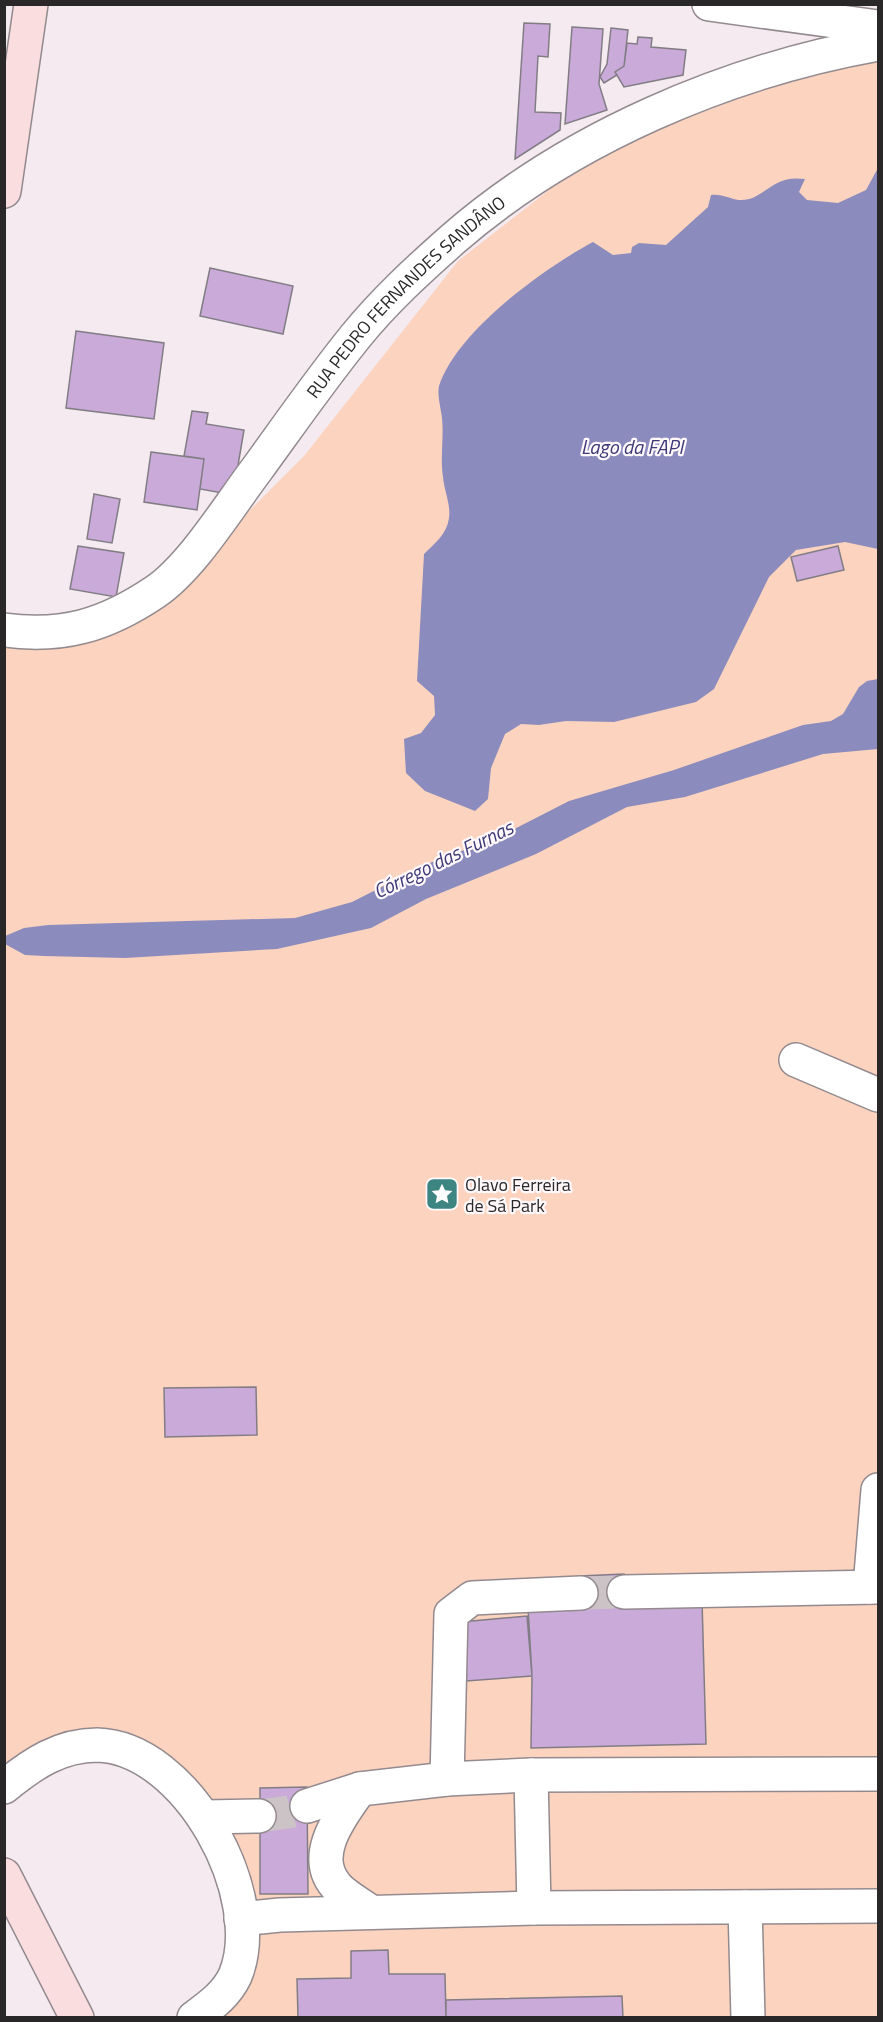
<svg xmlns="http://www.w3.org/2000/svg" width="883" height="2022" font-family="'Titillium Web',sans-serif">
  <rect width="100%" height="100%" fill="#f4eaef"/>
  <path fill="#fcd3bf" d="M878,62v1955h-673l15,-12 18,-128 -119,-132 -114,37v-1135l82,-5 135,-104 82,-82 154,-195 96,-75 86,-50 153,-58z"/>
  <path fill="#8b8cbd" d="M878,168v381l-33,-7 -49,8 -27,27 -55,112 -18,13 -82,20 -48,-1 -27,4 -18,-1 -16,10 -14,34 -3,31 -13,12 -50,-20 -19,-18 -2,-34 17,-6 14,-18 -1,-19 -17,-15 7,-127c11,-11 23,-20 25,-36 2,-13 -5,-28 -6,-41 -3,-19 1,-39 -1,-59 -1,-9 -5,-23 -3,-32 18,-55 104,-117 154,-144l20,13 18,-2 1,-6 7,-4 27,2 42,-38 3,-12c13,-1 18,4 28,5 25,2 31,-26 66,-21l-6,13 8,8 31,3 28,-13z
    M878,679v70l-55,5 -138,43 -58,10 -91,47 -110,45 -55,29 -94,21 -152,9 -81,-2 -19,-1 -20,-11v-8l19,-8 24,-3 247,-7 57,-16 75,-38 72,-27 70,-36 105,-31 129,-45 28,-4 12,-7 16,-27 8,-6z"/>
  <path fill="#c9aad8" stroke="#827d85" stroke-width="1.5" d="M524,23l26,1 -2,33 -10,-1 -3,56 26,1 -1,17 -45,29z
    M572,27l31,2 -4,55 8,26 -42,14z
    M611,28l17,2 -4,36 -9,6 2,3 -13,8 -4,-6 7,-13z
    M638,37l14,1 -1,9 35,3 -3,25 -59,12 -9,-15 9,-6 3,-23 10,1z
    M210,268l83,18 -10,48 -83,-18z
    M76,331l88,12 -10,76 -88,-11z
    M192,411l16,2 -2,11 38,6 -11,65 -33,-6 4,-30 -20,-3z
    M151,452l53,7 -7,51 -53,-8z
    M94,494l26,5 -8,44 -25,-4z
    M78,546l46,7 -8,44 -46,-8z
    M838,546l6,24 -47,11 -6,-24z
    M256,1387l1,48 -92,2 -1,-49z
    M624,1574v28l78,-2 4,144 -175,4 1,-72 -4,-68 53,-2 -1,-30z
    M527,1616l5,60 -66,5 -5,-59z
    M307,1787l1,107h-48v-106z
    M388,1950l1,24h56l1,44h-148l-1,-39 54,-1v-27z
    M622,1996l1,22h-177v-18z"/>
  <g fill="none" stroke-linecap="round" stroke-linejoin="round">
    <path stroke="#ccc3c7" stroke-width="33" stroke-dasharray="33 16" stroke-linecap="butt" d="M581,1593l43,-1
      M259,1816l30,-4 18,-6"/>
    <defs>
      <g id="minor">
        <path d="M709,4l169,23"/>
        <path id="s1" d="M4,630c59,8 102,-5 151,-38 37,-25 74,-86 102,-123 32,-44 64,-90 98,-132 29,-36 64,-68 98,-98 116,-101 274,-168 425,-195"/>
        <path d="M796,1060l82,35"/>
        <path d="M870,1587l8,-97"/>
        <path d="M624,1592l254,-5"/>
        <path d="M531,1775l3,133"/>
        <path d="M447,1779l4,-165 21,-16 109,-5"/>
        <path d="M4,1787c28,-23 56,-42 93,-42 90,2 171,152 138,231 -9,19 -25,30 -41,42"/>
        <path d="M360,1789c-20,28 -53,69 -20,101 9,8 21,15 31,22"/>
        <path d="M307,1806l53,-17 87,-10 84,-4 347,-1"/>
        <path d="M206,1817l53,-1"/>
        <path d="M745,1907l3,111"/>
        <path d="M241,1919l39,-4 254,-7 344,-2"/>
      </g>
      <path id="secondary" d="M4,191l27,-187
        M4,1875l73,143"/>
    </defs>
    <use href="#minor" stroke="#938a8f" stroke-width="36"/>
    <use href="#secondary" stroke="#938a8f" stroke-width="36"/>
    <use href="#minor" stroke="#fff" stroke-width="33"/>
    <use href="#secondary" stroke="#fadddf" stroke-width="33"/>
  </g>
  <defs>
    <symbol id="sight-square" viewBox="-11 -11 22 22"><rect x="-9" y="-9" width="18" height="18" rx="4" fill="#3d8581" stroke="#fff9fc"/><path d="M0-6L1.8-2.2L6-1.7L2.9 1.2L3.7 5.4L0 3.3L-3.7 5.4L-2.9 1.2L-6-1.7L-1.8-2.2Z" fill="#fff"/></symbol>
  </defs>
  <g fill-rule="evenodd">
    <use href="#sight-square" x="423" y="1175" width="38" height="38"/>
  </g>
  <g text-anchor="middle" dominant-baseline="central" stroke-width="4.5" stroke-linejoin="round" paint-order="stroke">
    <g font-size="18" fill="#2a2728" stroke="#fff9fc">
      <text stroke="none"><textPath href="#s1" startOffset="549">RUA PEDRO FERNANDES SANDÂNO</textPath></text>
    </g>
    <g font-size="18" fill="#2a2728" stroke="#fff9fc" text-anchor="start">
      <text x="465" y="1184">Olavo Ferreira<tspan x="465" dy="21">de Sá Park</tspan></text>
    </g>
    <g font-size="20" font-style="italic" fill="#3e3a78" stroke="#fff9fc">
      <text x="632" y="446">Lago da FAPI</text>
      <text transform="translate(443 859) rotate(-26)">Córrego das Furnas</text>
    </g>
  </g>
  <rect width="883" height="2022" fill="none" stroke="#2a2728" stroke-width="12"/>
</svg>
